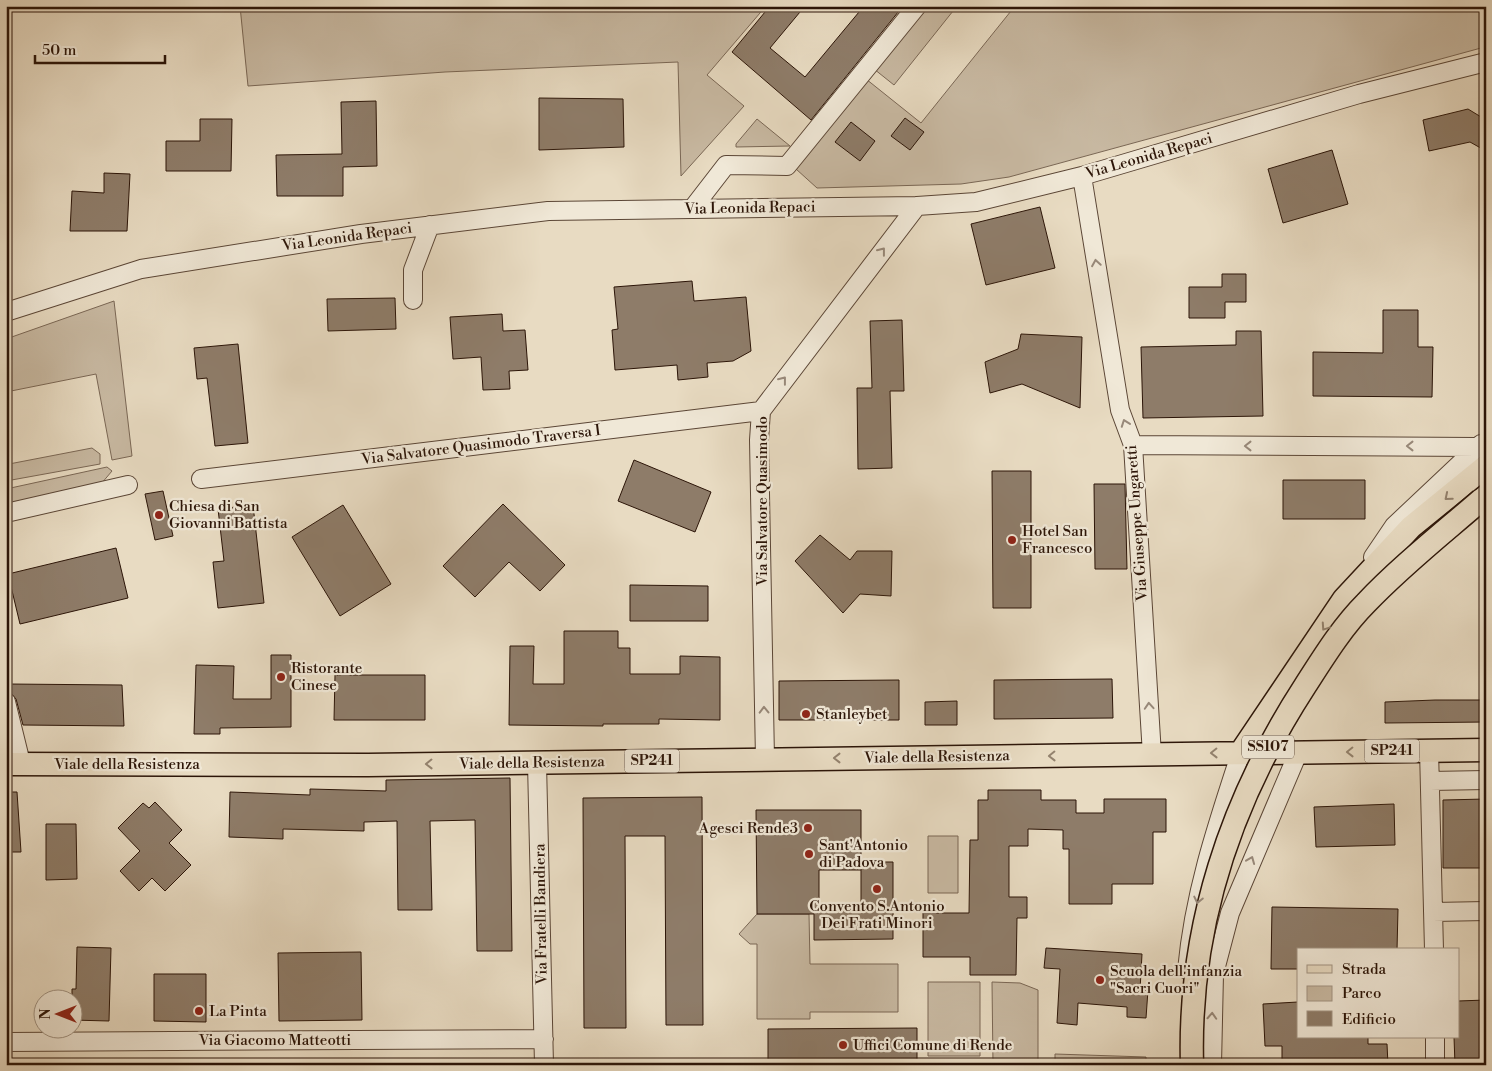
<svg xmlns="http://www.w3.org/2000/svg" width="1492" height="1071" font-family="'Libre Bodoni',serif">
  <rect width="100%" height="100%" fill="#e8dbc2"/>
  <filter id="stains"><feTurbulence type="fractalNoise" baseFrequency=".004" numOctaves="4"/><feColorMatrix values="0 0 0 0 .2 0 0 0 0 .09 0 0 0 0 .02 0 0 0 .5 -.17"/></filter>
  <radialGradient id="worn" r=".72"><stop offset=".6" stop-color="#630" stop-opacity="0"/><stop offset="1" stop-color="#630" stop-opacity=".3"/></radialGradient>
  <path fill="#c8b9a2" stroke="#7a6755" d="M240,6h526l-59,69 37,31 -63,70 -3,-114 -233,10 -197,14z
    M925,6h32l-63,79 -20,-16z
    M1015,6h471v36l-5,6 -472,129 -48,7 -144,4 -21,-19 70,-90 55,44z
    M757,119l33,27 -54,1v-3z
    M114,301l18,155 -20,4 -16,-86 -90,18v-53z
    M92,448l8,6v10l-94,17v-14l3,-3z
    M107,467l5,4 -11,13 -95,21v-16z
    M928,836h30v57h-30z
    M757,914h52l1,50h88v48h-88v7h-53v-75h-7l-11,-10z
    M928,982h52v74h-52z
    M992,982l28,1 18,7v75h-45z
    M1055,1054l91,3v8h-91z"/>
  <path fill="#8e7c69" stroke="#2c1508" d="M770,6h35l-35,42 35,29 59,-71h39l-92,114 -79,-68z
    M539,98l84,1 1,48 -85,3z
    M376,101l1,65 -34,1v29h-66l-1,-41 66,-1 -1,-52z
    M1468,109l18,11v31l-16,-9 -41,9 -6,-31z
    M905,118l19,14 -14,18 -19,-14z
    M200,119h32l-1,52h-65v-30h34z
    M851,122l24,19 -15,20 -25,-19z
    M1332,150l16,54 -65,19 -15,-54z
    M104,173l26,1 -3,57h-57l2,-40 32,2z
    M1040,207l15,61 -69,17 -15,-61z
    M1222,274h24v28h-21v16h-36v-31h33z
    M692,281l2,20 52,-4 5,54 -18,10 -26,2 1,14 -30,3 -1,-15 -62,5 -3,-40 6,-1 -4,-42z
    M395,298l1,31 -68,2 -1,-32z
    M1383,310h35v37h15l-1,50 -119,-1v-44l70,1z
    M502,314l1,17 22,-1 3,40 -19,1 1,18 -27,1 -2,-33 -28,2 -3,-42z
    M902,320l2,71h-14l2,77 -34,1 -1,-81h15l-2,-67z
    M1236,331h25l2,85 -120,2 -2,-71 95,-2z
    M1021,334l61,3 -2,71 -58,-24 -32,9 -5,-31 33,-13z
    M238,344l10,99 -33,3 -8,-68 -10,1 -3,-31z
    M634,460l77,32 -16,40 -77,-31z
    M992,471h39v137h-38z
    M1283,480h82v39h-82z
    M1094,484h31l2,85h-32z
    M163,491l10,45 -18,4 -10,-46z
    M503,504l62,61 -25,26 -31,-29 -34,35 -32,-31z
    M253,505l11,98 -46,5 -5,-46 11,-1 -6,-52z
    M343,505l48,79 -51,32 -48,-79z
    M820,535l30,25 7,-9h35l-1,45 -31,-2 -17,19 -48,-52z
    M116,548l12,50 -108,26 -12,-50z
    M630,585l78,1v35h-78z
    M564,631h54v17h12v26h50v-18l40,1v63l-61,-1v5h-56v2l-94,-1 1,-79h24l-1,38h31z
    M271,655h20v72l-71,1v6h-26l2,-69 38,1 -1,33h38z
    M335,675h90v45h-91z
    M1112,679l1,39 -119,1v-39z
    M899,680v40h-120v-39z
    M8,684l114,1 2,41 -101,-1 -7,-26 -6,-7z
    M1435,700h51v22l-101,1v-21z
    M957,701v24h-32v-23z
    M510,778l2,173h-35l-2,-131 -45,1 2,89h-34l-1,-89 -33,1v9l-81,-2v10l-54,-2 1,-45 80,3v-6l76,2v-11z
    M988,790h53v10h35v13h28v-14h62v33h-13v52h-41v20h-43v-55h-6v-19l-35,-1v17h-19v51h18v21h-10l-1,57h-46v-18h-47v-44h46l1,-73h8v-40h10z
    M6,792h11l4,60h-15z
    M702,797l1,228h-37l-1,-189h-40l1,192h-42l-1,-230z
    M1486,799v69h-43v-68z
    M155,802l27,28 -13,13 22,22 -26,26 -13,-13 -13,13 -19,-20 20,-20 -22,-23 25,-25 6,5z
    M1394,804l1,41 -79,2 -2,-40z
    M756,810h105v60h-42v39l42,-1v-46h32v77l-79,1v-26h-57z
    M46,824h30l1,55 -31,1z
    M1272,907l126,2 -1,41h-99v19h-27z
    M77,947l34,1 -2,73 -37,-1v-31h4z
    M1046,948l96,6 -2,36h8l-2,28 -19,-1v-10l-49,-4 -1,22 -20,-2 3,-54 -16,-1z
    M361,952l1,68 -83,1 -1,-68z
    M154,974h52v48l-52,-1z
    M1486,1000v65h-31l-1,-28h4v-36z
    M1298,1002v35h70v7h19l1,21h-106v-19h-17l-2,-42z
    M917,1028v37h-22v-4l-127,1v-33z"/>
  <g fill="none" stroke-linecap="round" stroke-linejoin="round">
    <defs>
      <path id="minor" d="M1082,176l38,234 13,35 19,310
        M692,209l34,-44 61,1 130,-160
        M413,300v-30l17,-45
        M6,312l135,-43 220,-35 187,-23 369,-5 59,-4 106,-26 277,-82 127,-32
        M1133,445l344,2
        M201,479l560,-68
        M6,513l122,-28
        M1373,557l21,-31 87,-82
        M6,702l15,61
        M1429,750l5,200
        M765,759l-6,-319 2,-29 156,-205
        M537,763l7,302
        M1430,781l56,-1
        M1433,912l53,-1
        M1187,970c7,-77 30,-145 54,-218
        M1435,1037v28
        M6,1042l538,-3
        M1212,1065l2,-91 16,-61 68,-160"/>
      <path id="major" d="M1241,752l103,-153 67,-72 75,-61
        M6,764l362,1 1118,-15"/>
    </defs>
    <use href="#minor" stroke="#5b4636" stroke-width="20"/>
    <use href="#major" stroke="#2c1508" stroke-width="25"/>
    <use href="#minor" stroke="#f0e8d7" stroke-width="18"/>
    <use href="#major" stroke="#e8dbc2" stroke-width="22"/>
    <defs>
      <path id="major-bridge" d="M1192,1065c-4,-137 39,-265 113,-379 18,-28 37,-59 61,-83 35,-37 77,-70 115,-103"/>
    </defs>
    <use href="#major-bridge" stroke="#2c1508" stroke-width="25" stroke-linecap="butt"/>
    <use href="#major-bridge" stroke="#e8dbc2" stroke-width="22"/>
  </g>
  <defs><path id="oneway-chevron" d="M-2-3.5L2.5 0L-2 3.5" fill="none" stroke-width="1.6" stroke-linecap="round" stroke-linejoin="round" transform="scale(1.25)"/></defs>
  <g stroke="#98897a">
    <use href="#oneway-chevron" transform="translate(882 251) rotate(-52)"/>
    <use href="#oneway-chevron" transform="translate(1096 263) rotate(-99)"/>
    <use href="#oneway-chevron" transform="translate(783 380) rotate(-52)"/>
    <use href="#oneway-chevron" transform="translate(1125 423) rotate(-110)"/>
    <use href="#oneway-chevron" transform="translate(1248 446) rotate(-180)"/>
    <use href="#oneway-chevron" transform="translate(1410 446) rotate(-180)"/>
    <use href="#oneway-chevron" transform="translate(1149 706) rotate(-94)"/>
    <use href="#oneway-chevron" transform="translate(764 710) rotate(-91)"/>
    <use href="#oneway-chevron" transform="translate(1251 860) rotate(-68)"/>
    <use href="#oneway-chevron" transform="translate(1198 900) rotate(102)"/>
    <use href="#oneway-chevron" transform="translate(1212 1016) rotate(-87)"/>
  </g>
  <g stroke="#93826e">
    <use href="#oneway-chevron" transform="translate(1448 497) rotate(140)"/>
    <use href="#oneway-chevron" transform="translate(1325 627) rotate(124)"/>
    <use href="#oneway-chevron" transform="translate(1350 752) rotate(179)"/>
    <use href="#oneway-chevron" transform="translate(1214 753) rotate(179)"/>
    <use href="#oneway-chevron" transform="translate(1052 756) rotate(179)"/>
    <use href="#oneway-chevron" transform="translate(837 758) rotate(180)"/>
    <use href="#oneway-chevron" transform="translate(429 764) rotate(179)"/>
  </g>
  <g fill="#8f2418" stroke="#f0e8d7" stroke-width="2">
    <circle cx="159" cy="515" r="5"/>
    <circle cx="1012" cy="540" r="5"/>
    <circle cx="281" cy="677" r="5"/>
    <circle cx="806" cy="714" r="5"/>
    <circle cx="808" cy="828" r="5"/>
    <circle cx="809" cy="854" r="5"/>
    <circle cx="877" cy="889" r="5"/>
    <circle cx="1100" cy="980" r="5"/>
    <circle cx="199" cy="1011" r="5"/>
    <circle cx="843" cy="1045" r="5"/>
  </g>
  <g text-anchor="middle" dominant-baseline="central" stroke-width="4.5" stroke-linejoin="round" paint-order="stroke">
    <g fill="#f0e8d7" stroke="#675446" stroke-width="1">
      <rect x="1242" y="735.5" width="52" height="23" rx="4"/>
      <rect x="1364.5" y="739.5" width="55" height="23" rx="4"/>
      <rect x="624.5" y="749.5" width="55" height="23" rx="4"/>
    </g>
    <g font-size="14" font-weight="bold" fill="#2c1508">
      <text x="1268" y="747">SS107</text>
      <text x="1392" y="751">SP241</text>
      <text x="652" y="761">SP241</text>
    </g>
    <g font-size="15" fill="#2c1508" stroke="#f0e8d7">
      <text transform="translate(1149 156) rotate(-16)">Via Leonida Repaci</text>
      <text transform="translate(750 208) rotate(-1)">Via Leonida Repaci</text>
      <text transform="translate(347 237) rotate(-8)">Via Leonida Repaci</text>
      <text transform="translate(481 445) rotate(-7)">Via Salvatore Quasimodo Traversa I</text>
      <text transform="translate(762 501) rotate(-90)">Via Salvatore Quasimodo</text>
      <text transform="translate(1137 523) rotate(-94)">Via Giuseppe Ungaretti</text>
      <text transform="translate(937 757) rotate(-1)">Viale della Resistenza</text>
      <text transform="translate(532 763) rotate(-1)">Viale della Resistenza</text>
      <text x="127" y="764">Viale della Resistenza</text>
      <text transform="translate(541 914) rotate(-91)">Via Fratelli Bandiera</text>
      <text x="275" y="1040">Via Giacomo Matteotti</text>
    </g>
    <g font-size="15" fill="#2c1508" stroke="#f0e8d7" text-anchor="start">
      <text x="169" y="506">Chiesa di San<tspan x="169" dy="17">Giovanni Battista</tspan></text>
      <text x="1022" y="531">Hotel San<tspan x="1022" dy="17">Francesco</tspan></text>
      <text x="291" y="668">Ristorante<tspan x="291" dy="17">Cinese</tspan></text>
      <text x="816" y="714">Stanleybet</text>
      <text x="798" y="828" text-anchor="end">Agesci Rende3</text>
      <text x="819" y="845">Sant'Antonio<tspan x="819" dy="17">di Padova</tspan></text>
      <text x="877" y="906" text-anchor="middle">Convento S.Antonio<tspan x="877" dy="17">Dei Frati Minori</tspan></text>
      <text x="1110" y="971">Scuola dell'infanzia<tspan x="1110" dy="17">"Sacri Cuori"</tspan></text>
      <text x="209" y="1011">La Pinta</text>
      <text x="853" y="1045">Uffici Comune di Rende</text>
    </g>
  </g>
  <rect width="1492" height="1071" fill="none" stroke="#e8dbc2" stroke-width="25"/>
  <rect x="8" y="8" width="1477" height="1056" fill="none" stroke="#2c1508" stroke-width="2.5"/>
  <rect x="12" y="12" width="1467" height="1046" fill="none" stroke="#2c1508"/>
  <rect x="1297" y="948" width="162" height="90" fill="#f0e8d7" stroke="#a29484"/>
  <rect x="1307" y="965" width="25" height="8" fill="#e8dbc2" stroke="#a29484"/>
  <text x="1342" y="974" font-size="15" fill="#2c1508">Strada</text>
  <rect x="1307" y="986" width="25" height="15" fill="#c8b9a2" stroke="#a29484"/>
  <text x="1342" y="998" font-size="15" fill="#2c1508">Parco</text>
  <rect x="1307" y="1011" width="25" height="15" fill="#8e7c69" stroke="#a29484"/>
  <text x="1342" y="1024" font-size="15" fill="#2c1508">Edificio</text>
  <g transform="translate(58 1014) rotate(270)"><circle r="24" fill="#f0e8d7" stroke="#a29484"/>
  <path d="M0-4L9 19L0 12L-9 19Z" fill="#8f2418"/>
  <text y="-8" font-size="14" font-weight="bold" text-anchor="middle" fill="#2c1508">N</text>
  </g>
  <path d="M35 55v8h130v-8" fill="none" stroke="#2c1508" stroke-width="2.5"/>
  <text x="42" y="55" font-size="15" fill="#2c1508" stroke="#f0e8d7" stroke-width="4" paint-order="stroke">50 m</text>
  <rect width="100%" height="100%" filter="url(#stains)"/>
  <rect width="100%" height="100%" fill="url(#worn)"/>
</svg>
